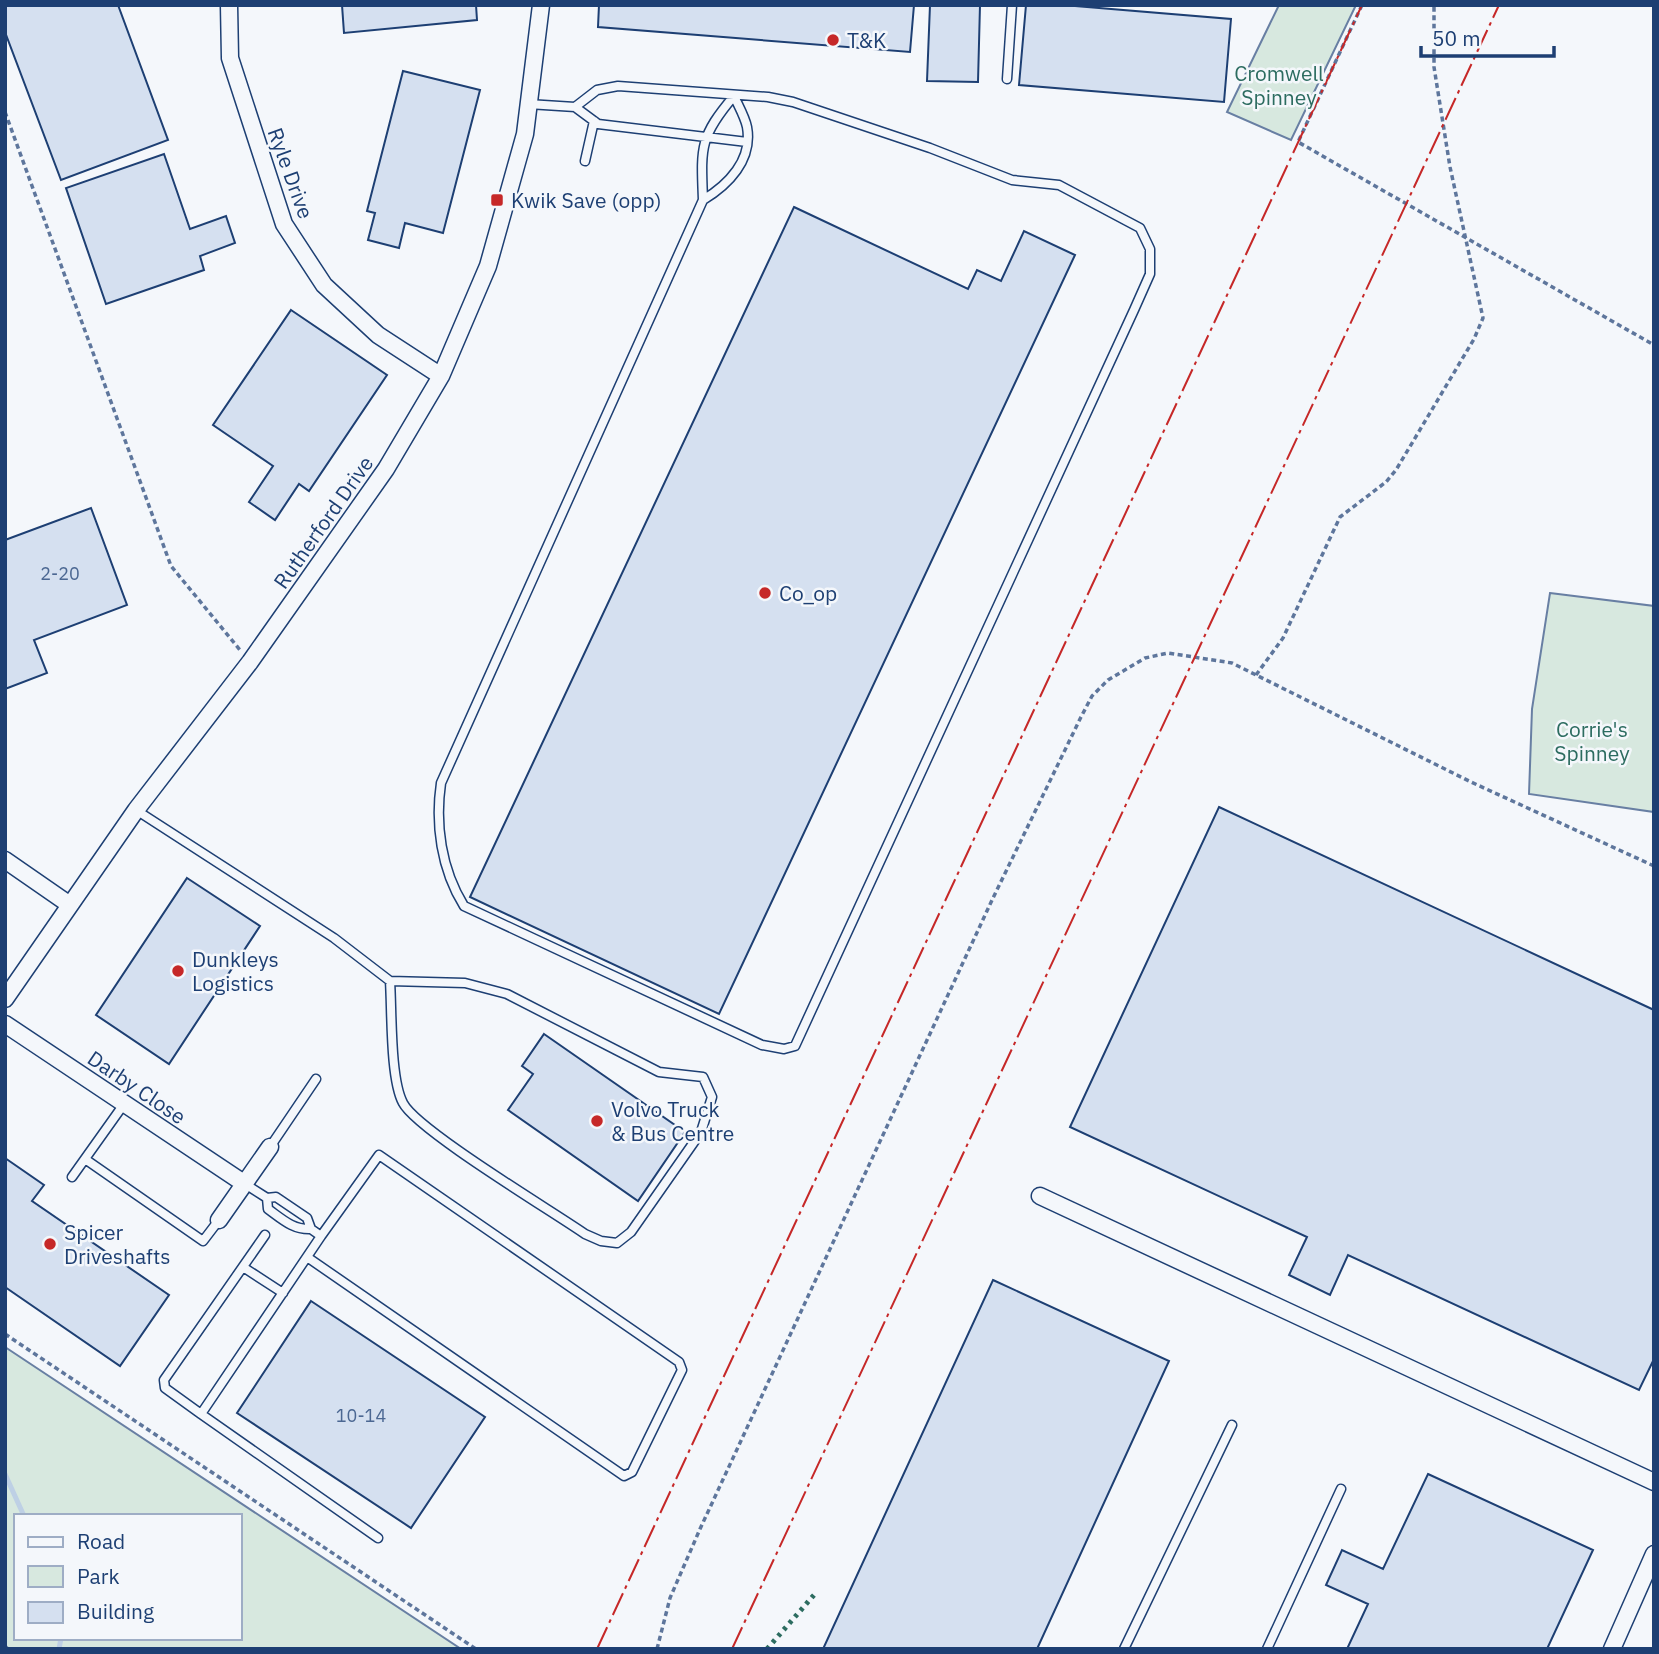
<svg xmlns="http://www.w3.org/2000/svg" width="1659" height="1654" font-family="'IBM Plex Sans',sans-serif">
  <rect width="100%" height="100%" fill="#f4f7fb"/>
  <path fill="#d7e8df" stroke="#687fa3" stroke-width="2" fill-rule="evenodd" d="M1279,5h77l-65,135 -64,-28z
    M1550,593l104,13v206l-125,-18 3,-85z
    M5,1347l456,302h-452l-4,-4zM16,1516h224v122h-224z"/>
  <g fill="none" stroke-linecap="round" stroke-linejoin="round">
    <path stroke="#bed0e5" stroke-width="5" d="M5,1474l19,42
      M59,1649l2,-11"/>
  </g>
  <path fill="#d5e0f0" stroke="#1d3f73" stroke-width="2" d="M5,5h113l50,135 -107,40 -56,-148z
    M342,5h134l1,15 -133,13z
    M599,5h315l-4,47 -312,-25z
    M930,5h50l-2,77 -51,-1z
    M1026,5h37l168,14 -7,83 -205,-17z
    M403,71l77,19 -37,143 -38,-10 -6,25 -31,-8 7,-27 -8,-2z
    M164,154l26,75 36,-13 9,27 -35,13 4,14 -98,34 -40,-116z
    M794,207l174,82 9,-19 24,11 23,-50 51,24 -356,759 -249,-117z
    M291,310l96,65 -78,116 -10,-7 -24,36 -26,-18 24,-36 -60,-41z
    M91,508l36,97 -93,35 13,33 -42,16v-149z
    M1219,807l435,203v349l-15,31 -291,-135 -18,40 -41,-20 18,-38 -237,-110z
    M187,878l73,48 -91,138 -73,-49z
    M544,1034l141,98 -47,69 -130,-91 25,-36 -11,-8z
    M5,1158l39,27 -12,16 137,94 -49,71 -115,-79z
    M993,1280l176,81 -132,288h-214z
    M311,1301l174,116 -74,111 -174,-115z
    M1428,1474l165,76 -46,99h-200l21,-45 -42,-19 16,-35 41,19z"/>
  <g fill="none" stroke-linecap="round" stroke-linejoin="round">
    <defs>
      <path id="lane" d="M1007,79l5,-74
        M528,104l47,3 23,17 149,18
        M575,107l22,-17 21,-4 150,11 25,5 137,46 82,32 47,5 81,43 10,21v25l-16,36 -339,736 -11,3 -22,-4 -298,-139c-23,-37 -29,-82 -23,-123l262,-583c-2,-52 -4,-63 31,-104 4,9 11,21 13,31 6,33 -19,58 -44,73
        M585,161l9,-40
        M136,810l198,128 56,43 75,2 42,11 152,78 44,5 9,20 -11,35 -70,100 -14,11 -16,-2 -16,-7c-33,-23 -168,-104 -182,-131 -13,-24 -11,-93 -13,-122
        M270,1147l46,-68
        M85,1159l118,82 16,-21
        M72,1177l52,-73
        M245,1184l22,14 9,-1 31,21 4,11c-18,1 -29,-10 -43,-20l-1,-11
        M311,1229l10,7 -120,178 177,124
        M307,1257l317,219 8,-4 50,-102 -3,-8 -300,-207 -58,81
        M243,1267l40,26
        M201,1414l-36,-26 -1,-8 101,-145
        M1124,1649l108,-224
        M1267,1649l74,-160"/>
      <path id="street" d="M229,5l1,53 54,166 40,61 54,50 63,41
        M5,860l65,45
        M5,999l131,-189 114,-148 136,-193 55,-93 47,-110 37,-132 16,-129
        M5,1024l240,160
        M1040,1196l614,286
        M219,1220l51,-73
        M1612,1649l42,-95"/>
    </defs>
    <use href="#lane" stroke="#1d3f73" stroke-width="11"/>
    <use href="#street" stroke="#1d3f73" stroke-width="19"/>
    <path stroke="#5e769c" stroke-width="3.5" stroke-dasharray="5 3.5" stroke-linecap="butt" d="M1362,5l-64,137 356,203
      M5,112l166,454 69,84
      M1256,675l27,-37 57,-121 46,-35 10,-12 78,-131 9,-21 -33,-151 -16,-100v-62
      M5,1334l471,315
      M657,1649l13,-51 30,-69 293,-631 88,-181 11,-21 16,-16 37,-22 23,-5 64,10 239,119 183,84"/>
    <use href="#lane" stroke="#f4f7fb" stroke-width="8"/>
    <use href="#street" stroke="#f4f7fb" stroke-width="16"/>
    <path stroke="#2c6c60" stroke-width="5" stroke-dasharray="3.5 5" stroke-linecap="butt" d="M767,1649l47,-54"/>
    <path stroke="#c62828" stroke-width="2" stroke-dasharray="24 5 3.5 5" stroke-linecap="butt" d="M597,1649l765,-1644
      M732,1649l767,-1644"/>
  </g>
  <g fill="#c62828" stroke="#f4f7fb" stroke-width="2.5">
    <circle cx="833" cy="40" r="7"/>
    <rect x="490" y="193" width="14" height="14" rx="3.5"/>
    <circle cx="765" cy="593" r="7"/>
    <circle cx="178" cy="971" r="7"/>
    <circle cx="597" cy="1121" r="7"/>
    <circle cx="50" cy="1244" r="7"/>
  </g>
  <g text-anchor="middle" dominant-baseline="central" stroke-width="5" stroke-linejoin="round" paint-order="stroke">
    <g font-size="18" fill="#4b6792">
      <text x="60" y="573">2-20</text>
      <text x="361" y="1415">10-14</text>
    </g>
    <g font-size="21" fill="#1d3f73" stroke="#f4f7fb" text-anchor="start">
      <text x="847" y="40">T&amp;K</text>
      <text x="511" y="200">Kwik Save (opp)</text>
      <text x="779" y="593">Co_op</text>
      <text x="192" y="959">Dunkleys<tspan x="192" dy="24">Logistics</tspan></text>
      <text x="611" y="1109">Volvo Truck<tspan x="611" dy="24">&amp; Bus Centre</tspan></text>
      <text x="64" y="1232">Spicer<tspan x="64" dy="24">Driveshafts</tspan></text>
    </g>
    <g font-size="21" fill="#2c6c60" stroke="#f4f7fb">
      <text x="1279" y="73">Cromwell<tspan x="1279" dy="24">Spinney</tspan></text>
      <text x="1592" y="729">Corrie's<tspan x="1592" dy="24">Spinney</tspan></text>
    </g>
    <g font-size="21" fill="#1d3f73" stroke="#f4f7fb">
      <text transform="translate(291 173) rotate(70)">Ryle Drive</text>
      <text transform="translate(323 522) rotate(-55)">Rutherford Drive</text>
      <text transform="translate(137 1087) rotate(34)">Darby Close</text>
    </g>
  </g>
  <rect width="1659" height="1654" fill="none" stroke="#1d3f73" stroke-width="14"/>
  <rect x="14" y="1514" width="228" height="126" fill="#f4f7fb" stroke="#9eadc5" stroke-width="2"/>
  <rect x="28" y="1537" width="35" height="10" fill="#f4f7fb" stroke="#9eadc5" stroke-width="2"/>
  <text x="77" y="1549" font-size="21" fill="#1d3f73">Road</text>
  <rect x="28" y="1566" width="35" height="21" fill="#d7e8df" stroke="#9eadc5" stroke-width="2"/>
  <text x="77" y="1584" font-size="21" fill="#1d3f73">Park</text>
  <rect x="28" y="1602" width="35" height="21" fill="#d5e0f0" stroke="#9eadc5" stroke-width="2"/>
  <text x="77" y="1619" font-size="21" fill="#1d3f73">Building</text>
  <path d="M1421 46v10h133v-10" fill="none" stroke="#1d3f73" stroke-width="3.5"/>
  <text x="1432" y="46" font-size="21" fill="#1d3f73" stroke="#f4f7fb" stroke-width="5" paint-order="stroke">50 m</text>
</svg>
